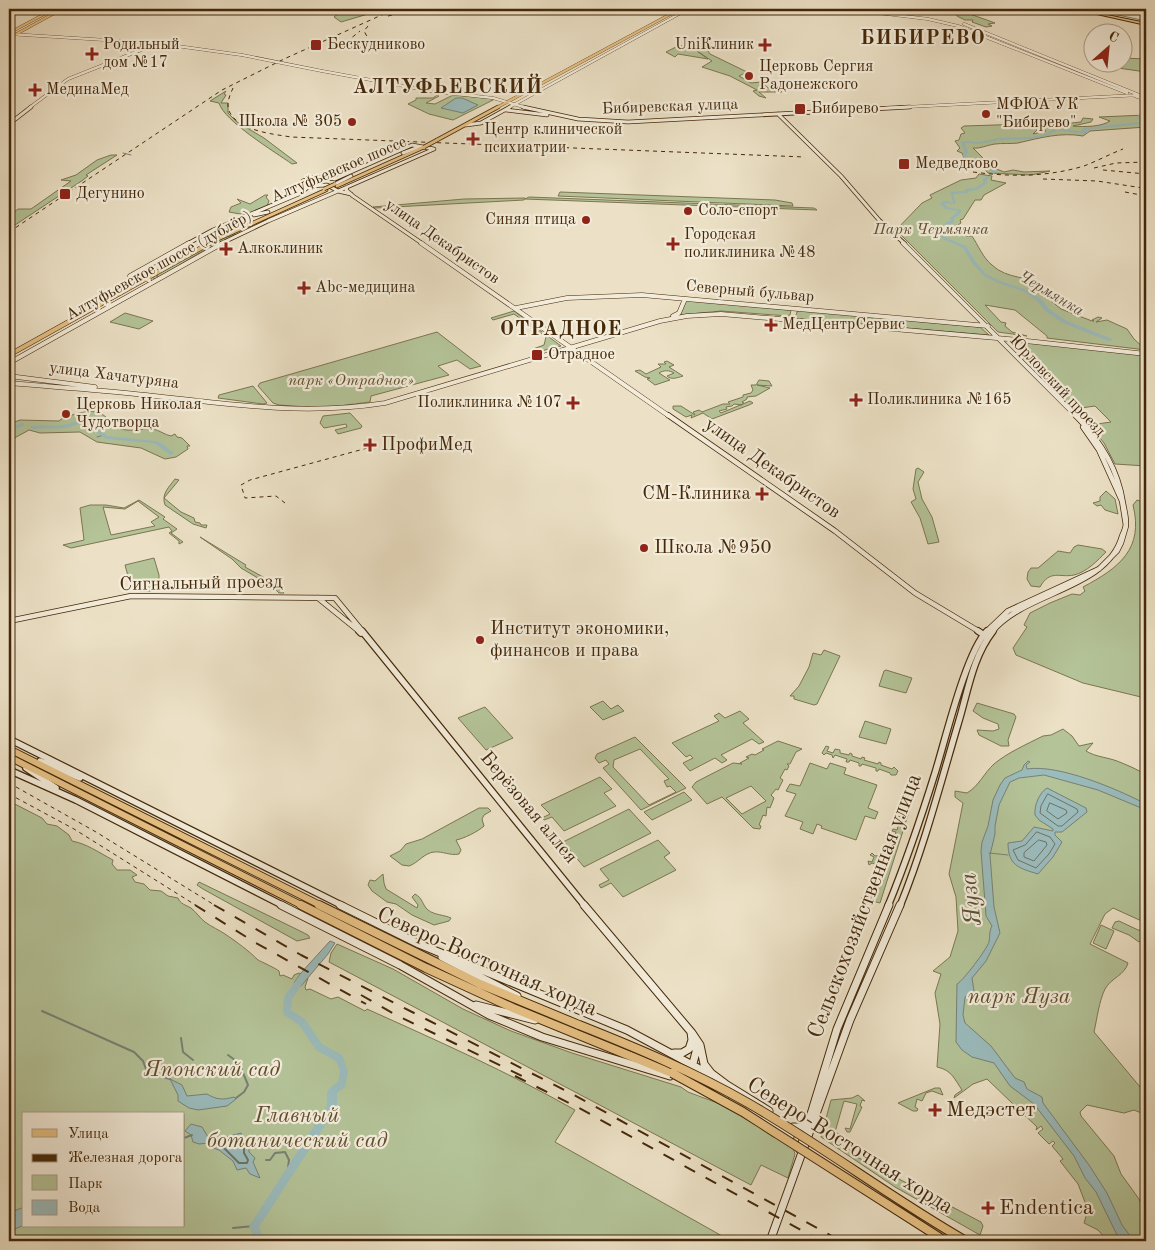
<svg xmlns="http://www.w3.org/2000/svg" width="1155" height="1250" font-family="'Old Standard TT',serif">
  <rect width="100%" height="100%" fill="#ece1c6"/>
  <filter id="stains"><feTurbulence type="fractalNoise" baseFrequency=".004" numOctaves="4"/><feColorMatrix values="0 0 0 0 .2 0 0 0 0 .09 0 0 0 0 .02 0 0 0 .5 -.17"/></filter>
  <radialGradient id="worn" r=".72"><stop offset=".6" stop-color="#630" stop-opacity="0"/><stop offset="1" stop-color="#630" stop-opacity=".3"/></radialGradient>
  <path fill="#b4c398" stroke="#7c7651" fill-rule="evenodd" d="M344,9h41l-44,13 -7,-5z
    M939,9h27l1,4 3,1 25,9 -7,1 4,2 -6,1 -14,-5 1,-2h-8l-8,-4v-2c-6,-3 -13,-4 -19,0l-12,-1 17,-2z
    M687,45l19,3 4,6 37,18 -8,4 12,7 10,-1 10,8 8,-1 3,3h-23l7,6 -7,-2 -6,-5 4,-1 -27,-14 -28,-9 10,-6 -15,-10 11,8 -30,-5 -3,3 -9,-5 10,-5z
    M1123,58l23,1v13l-49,-7 1,-2 24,-1z
    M226,91l-2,3 2,1 -5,8h7v10l9,9 27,16 33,25 -5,1c-17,-12 -68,-43 -73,-61l-9,-2z
    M437,95l2,1 -13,7 9,1 18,-9 42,4 -42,21 -24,-6 -21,-10 8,-4v-2h17z
    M1146,115v12l-56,4 -7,5c-22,-4 -44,2 -65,7 -7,1 -16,0 -23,1 -8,1 -15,5 -22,4l12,12 -6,2 25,10 9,-2 11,2 26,-1 -19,4 -43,-2 -4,-5 -22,-8 2,-2 -2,-5 -5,-2 3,-3 -5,-7 4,-1 2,-6 4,-1 -4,-5 3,-2 63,-2 8,3 2,3 -4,4 13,-3 -14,-8 23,2 26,-3 2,-4 10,1 -2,3 -18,4c11,1 28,1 37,-5l-11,-4z
    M111,155h6l-31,20 2,1 -5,4 -74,49v-6l4,-4 -4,-1v-2l9,-7h13l40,-28 -10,-1 15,-5 21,-15z
    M979,174l13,2 -1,4 15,3 -22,12 -3,5h-6l-12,19 -3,1 1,3 -3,2 -1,7 10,4h5c6,9 11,22 20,29 15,15 38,10 54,23l-4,4 1,2 18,15 31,12h2l-2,-1 6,-3 4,1 -6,4 11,-2 20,9 7,10 12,11 -99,-12v-2l-32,-26 -30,-5 16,17 5,1 -1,3 7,6 15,4 -29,-4 -102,-102 26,-27 10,-5 -2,-3 31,-15 15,-2z
    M560,192l215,8 17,3 1,3 -235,-10z
    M265,195h3l-2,2 3,4 -2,5 -21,9 -17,-3 2,-5 10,-4 -4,-4 13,5z
    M529,197l285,11 3,2 -292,-11z
    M525,198l-1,2 -149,8 -2,-1 91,-8z
    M257,225l-56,27 -45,27 -6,-2 5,-2 3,2 -1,-2 4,-3 62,-36h9l3,-2 -4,-1 7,-4z
    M686,300l105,10 -1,5 -2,1 -67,-5 -42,4z
    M798,310l182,17 9,8 -191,-16 -3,-2z
    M514,311l47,35 -24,6 -4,-3 11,-4 2,-8 -32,-23 -21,6 -2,-2z
    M125,313l28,8 -14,8 -29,-7z
    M437,332l44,34 -11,3 -13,-9 -19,6 11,9 -78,21 -1,6 -47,6 -44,-3 -6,-2 -15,-17 2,-3z
    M1023,342l123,13v111l-31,-2 -11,-21 -14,-18 21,-3 -16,-16 -14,2 -3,-4 -9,1 -49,-50 13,-1z
    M667,361l7,4 -5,2 14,9c-6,2 -12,4 -16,0l7,-3c-5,-3 -10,-3 -15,0l11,7 -15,5 -8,-6 3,-1 -5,-1 -10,-6 5,-1 6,4 15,-7 -3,-3h8l-2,-2z
    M759,380l10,1 3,5 -15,-1 13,3 -14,8 -9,1v2l-5,3 2,1 -2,2 -8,-1 -2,2 -6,1 1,2 -8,2 2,2 29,-12 3,2 -4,2 -37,14 -9,-6 -12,5 1,-3 -6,2 -13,-8v-3h8l14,9 -2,-3 6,-2 3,2 21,-8h7l-2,-2 15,-5v-2l8,-2 2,-3 -2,-5h5z
    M253,386l14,17 -4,1 -45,-6 1,-3z
    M88,411c22,1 19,13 33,18 11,3 21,-1 32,0 6,1 12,6 18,7l4,-2 2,3 5,1 8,8h-3l1,3 -12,8 -11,2 -24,-11 -44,-6 -17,-10 -40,1 -11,-3 -20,11v-17l11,-4 39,1 5,-4z
    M350,413l12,13 -1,2 -23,6 -3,-4 12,-3 -1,-3 -22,4 -4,-5 3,-7z
    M918,468l6,4 -6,10 4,17 10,18 7,25 -11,2 -8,-26 -9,-16 5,-3 -3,-10 3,-20z
    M175,479l4,1 -15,18 17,14 13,6 1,4 5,1 1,2h6l-1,3 -13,-4 -28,-19c-4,-11 4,-18 10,-26z
    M1106,491l9,8 3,15 -13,-4 -4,-5 -4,1 -4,-3 7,-2v-4z
    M139,500l26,17 -2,2 14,10 -6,4 12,9 -4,2v-3l-10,-8 3,-2 -3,-4 -98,21 -8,-3 21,-5 -4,-32 10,-3h16l18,3zM138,501l21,16 -8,5 4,4 -44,9 -8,-28 22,2z
    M1137,500l9,3v136l-2,3 2,49 -5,6 -58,-14 -67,-28 -3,-7 14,-21 -3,-2 6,-12 20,-10 22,-9 8,1 5,-4 -2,-4c36,-19 61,-38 50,-82z
    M200,537l46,28 -1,2 18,10 21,16h-5l-6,-6 -32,-19 -9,-9z
    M1078,545l24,4 4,3c-8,8 -19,20 -32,23 -14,3 -24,-6 -34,12l-9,-1 -4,-7 1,-7 3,-4h7l20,-17 12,2 4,-6z
    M154,558l5,17v11l-8,5h-19l-7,-26z
    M824,650l16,6 -23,48 -3,1 -20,-6v-3h-4l9,-10 10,-19 4,-14 8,2z
    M886,670l26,8 -6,15 -27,-7 5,-15z
    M603,701l8,8 7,-4 6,6 -21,9 -13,-13z
    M977,703l37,11 2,3 -8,23 1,6h-8l-22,-11 -2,-5 16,1 6,-2 -1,-5 -15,-6 -10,-7z
    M485,707l28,31 -27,12 -28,-32z
    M740,711l9,8 -6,4 21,19 -5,2 -7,-5 -31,16 6,5 -5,3 -7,-5 -25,13 -7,-8 10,-5 -3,-3 -4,2 -14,-14 47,-22 -5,-5 5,-3 6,5z
    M865,721l26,8 -5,15 -27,-7z
    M1063,729l9,7 7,10 14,-3 -7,8c10,6 20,6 31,10 10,4 20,8 29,14v148l-33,-15 -8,6 -15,30 38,19c-3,12 -17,15 -23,26 -6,12 -8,30 -11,43l52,62v21l-12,-5 -10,3 -37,-8 -7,7 1,4 33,40 7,18 18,25 7,17v25h-38l-10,-11 -14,-7 4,-13 -10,-26 -18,-23 3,-2 -11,-13 3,-3 -2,-2 -4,3 -11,-11 5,-4 -2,-3 -5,4 1,-3 -50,-48 -14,5 -19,14 1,-3 7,-5c-7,-10 -10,-20 -25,-23l3,-43 -5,-31 6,-19 -8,-3 17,-14 8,-26 -2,-34 -7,-23 14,-71 -8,-6v-6l12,2c12,-7 17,-20 27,-29 13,-11 33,-20 49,-28l8,-1z
    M635,737l51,51 -45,22 -38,-42 6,-4 -3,-4 -7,3 -4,-5 2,-4zM640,749l29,30 -5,2 3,6 3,-1 6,6 -27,13 -36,-38 1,-7z
    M778,741l24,8 -6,3 -6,12h-3l2,2 -2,4 -2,-1 -5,9 3,2 -5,10 -2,-1 -5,6 3,3 -4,10 -3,-1 -1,9 -3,-1 -4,10 2,1 -1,3 -7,-1 -31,-31 -15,7 -15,-17 4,-5 37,-19 9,1 -2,-1 9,-5 -3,-1 6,-3 3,1 9,-5 -2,-1zM751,786l15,15 -24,13 -16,-16z
    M826,746l3,1 -2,4 6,2 2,-4 5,1v3l9,2 1,-2 2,1v2l9,3 1,-2 3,1 -1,2 14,4 1,-2 2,1v2l11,4 2,-2 4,4 -2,4h-5l-1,-2 -11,-4 -1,2h-2v-3l-14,-4 -1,2h-2v-3l-9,-3 -1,2h-3l1,-3 -12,-4 -2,3 -1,-3 -6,-2 -2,2 -2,-2z
    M810,763l17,6 3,-6 16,5 -2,6 33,11 -9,23 10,4 -3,7 -10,-3 -9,24 -35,-12 1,-2 -5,-2 -4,10 -13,-5 3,-7 -18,-6 11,-22 -10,-3 4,-7 10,2z
    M600,777l12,12 -8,4 12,13 -52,25 -12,-14 -8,3 -2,-2 8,-4 -9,-9z
    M914,779l3,2 -3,8 2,1 -36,113 -19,-5h9l1,-4 4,1 3,-10 -3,-3 4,1 3,-10 -3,-1 -2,-7 -5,-2 -3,2 -1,-4 4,1 2,-5 -4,-2 2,-2 3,3 8,-1v-3l2,-2 4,1 3,-7 -4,-2 1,-2 4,1 3,-9 -4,-1 1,-2 4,1 3,-10 -3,-2v-2l4,1 3,-8 -3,-2v-2l4,1 3,-8 -3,-2v-1l4,1 3,-9 -4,-1z
    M684,792l8,8 -40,20 -8,-8z
    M9,801l33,17 5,6 10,2 12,9 3,6c15,3 26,11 41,19l-1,4 5,6h13l7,5 -5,2 3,5 9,2 6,6 11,1 7,5 10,2c2,6 8,7 13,10 5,4 9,10 14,14 7,5 14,8 20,12 12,8 24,17 33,26 2,1 19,9 21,11l1,5 3,-1 9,4 2,-4 5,-2 9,5 -3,9 1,3 4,-1 21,10 7,-2 27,14 2,-2c71,32 141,63 208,101l-20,32 176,99h-722zM24,1114h160v112h-160z
    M479,808h9l3,3 -7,4 -2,4 2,7c-5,5 -21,13 -28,14l5,10 -2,4c-9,2 -16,-3 -25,-2 -10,1 -16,11 -25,14l-7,-1 -12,-9 10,-5 6,-7 16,-5z
    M629,809l22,24 -67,34 -21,-25z
    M658,840l12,13 -6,4 12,13 -53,27 -12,-14 -10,5 -2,-3 10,-5 -9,-11z
    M383,874l1,9 2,6 31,19 1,-3 -6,-8 3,-3c8,4 7,11 13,16 6,5 17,5 23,8l-2,3 -15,4 -22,-10 -16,-11 -9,-2 -15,-11 -4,-6 2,-5 5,1z
    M199,882l93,45 16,8 2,3 -13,3 -94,-52 -6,-4z
    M1119,921l19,9 8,1v7l-7,4 -10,-7 -17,-7 3,-6z
    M1101,925l13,6 -8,18 -13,-6z
    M337,944l56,25 70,40 48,22 61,22 109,34 7,5 32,12 36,19 5,6 12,8h5l15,11 2,6 -7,24 -27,-13 -10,20 -422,-223 2,-9z
    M935,1088h5l3,7 -11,-4 -6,2 -4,8 -5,-2 -2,8 3,2 -1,2h-4l-15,-8z
    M858,1095l7,6 -3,-1 -2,6 2,1 -12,25h-3l-2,-4 5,1 7,-25 -13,-3 -9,31 10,5 3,12 10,6 -1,2 124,65 2,4 -3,9 -85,-48 -74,-50 10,-37 21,-2z"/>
  <path fill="#9bbcbd" stroke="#788175" d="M456,98h6l16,7 -15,8 -22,-5z
    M1028,761l2,1 -4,3 1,4c32,-5 90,20 119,35v6l-48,-20 -54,-15 -25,3 -9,4 -11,23 -4,21v8l-5,21 4,52 6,26 -14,28 -14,17 2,13 -9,6 -2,18 2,8 26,23 24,32 9,4 3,7 15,8 1,6 46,62 18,28 15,32 12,16h-12l-5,-6 -21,-43 -11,-14 -11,-22 -40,-52 -24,-18 -16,-23 -22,-6 -10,-7 -6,-8 1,-58c6,-3 30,-35 32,-42 1,-6 0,-10 3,-16l-6,-10 -5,-65 1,-9 6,-16 5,-26 7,-15 5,-7 17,-8 2,-5z
    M1047,788l39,20 1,4 -25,20h-7v3l7,7 -9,15 -15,17c-20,-6 -30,-9 -30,-31l14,-2 12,-14 19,4v-2l-14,-9 -4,-5c-1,-9 4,-22 12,-27z
    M330,941l5,2 -7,11 -27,32 -7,-3 6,-9z
    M170,1079l12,6 5,11 20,-2c10,6 16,6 27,3l2,2 -9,7 -29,4 -9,-2 -11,-7v-6z
    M191,1124l11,3 6,10 7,3 26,-7 3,8 5,1v10l6,6 -2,4 7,16 -10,-4 -4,-6 -9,2 -4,-9 -14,-11 -8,-3 -2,-4 -10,1 -6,-2 -2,-7 -6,-4z
    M24,1207v18l-9,4 -6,-1v-15z"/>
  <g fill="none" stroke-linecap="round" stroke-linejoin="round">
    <path stroke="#707264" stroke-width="1" d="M1048,794l29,15 1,3 -16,14h-4l-18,-13 1,-7z
      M1050,803l16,7 1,3 -9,6 -11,-8z
      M1037,832l13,5 5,7 -6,10 -13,14 -18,-8 -5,-10 12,-5z
      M1039,840l7,2 1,3 -13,16 -10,-4v-4z"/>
    <path stroke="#707264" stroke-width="2" d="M236,1139l8,8v6l4,7 -1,3h-8l-16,-16 1,-4z"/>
    <path stroke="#788175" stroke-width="1" d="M1090,9l56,12
      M123,153l8,2
      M962,161l5,1
      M97,437l7,-2
      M989,853l19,2"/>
    <path stroke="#788175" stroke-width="2" d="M42,1011l92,41 9,9 6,16 11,-1 10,3
      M181,1038l2,14 10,8
      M228,1055l11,8 9,22 -4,7 -8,6
      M184,1138l8,-3
      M266,1160h4l5,-7 10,-1 4,8 -2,15
      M233,1228l21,-2"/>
    <path fill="#9bbcbd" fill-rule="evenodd" d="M1146,112v2l-5,2 4,7 -2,1 -58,6 4,2 -5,2 -26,-4 -12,6 -16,3 -31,1 -19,4 -15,-1 3,9 -2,4 3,1v4l26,8v4l-2,1 -2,-1 1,-2 -26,-8 -1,-5 -3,-2 2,-4 -3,-10 2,-1 17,1 19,-4 31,-1 13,-2 14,-7 27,4 -3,-2 3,-2 57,-6 -4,-6z
      M987,176l3,1 -3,2 -1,5 -9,6 -9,1 1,1 -2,1 -14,1 3,10 -12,-1 3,4 15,3 -3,5 -5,3v5l-5,1 -2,6 -10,1 10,7 19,8 9,15 11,13 14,7 27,9 15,10 7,9 18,12 45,18v2h-4l-45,-18 -18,-12 -7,-9 -13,-10 -27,-9 -14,-7 -12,-13 -9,-15 -18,-8 -11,-8 -1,-1 3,-3h8l2,-6 5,-1 -1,-3 6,-5 2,-2 -13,-2 -5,-5 3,-3 10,1 -3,-10 15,-1v-2l10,-1 8,-5v-4z
      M1143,370h3v2h-3z
      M92,417l13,4v2l-7,6 9,7 49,5 5,2 13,10 -3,2 -2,-1 -12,-9 -4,-2 -47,-4 -14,-10 8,-7c-13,-5 -23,4 -35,6 -11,1 -21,0 -32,1l-3,-2 1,-1c12,-2 25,1 37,-2 8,-2 15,-6 24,-7z
      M22,423l2,1v2l-15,5v-3z
      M303,973l3,2 1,2 -15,22 -1,11 14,9 17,25 20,11 6,16 -3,16 -8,6v14l-2,3 -76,117 6,14h-10l-6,-15 2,-3 76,-117c0,-15 -2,-15 11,-24l2,-11 -4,-10 -20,-11 -17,-25 -15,-10c-2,-5 -1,-15 1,-20l15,-20z"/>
    <defs>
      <path id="secondary-far5" d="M845,9l83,10 30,7 169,67
        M964,24l175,71
        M9,34l146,9 87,12
        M322,71l109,20
        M429,91l64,7 34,10
        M1135,96l11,4
        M29,108l39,-29 78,-31 9,-1
        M508,108l180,-99
        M886,108l253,-13"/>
      <path id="secondary-far4" d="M523,107l55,12 50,3 282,-15
        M506,110l41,5
        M778,114l63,62 38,44 26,24
        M9,124l22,-17
        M466,125l15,-2 29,-16
        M412,145l22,4 -96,42 -11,-6 -20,1 -4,-5 13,-4 19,2z
        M403,153l16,-6
        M337,183l14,-7
        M347,187l-1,3 7,6 70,48
        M338,191l13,3
        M254,215l14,-3
        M187,244l26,-14 88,-37 8,-7
        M220,244l48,-23 70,-30"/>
      <path id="secondary-far3" d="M421,243l248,173
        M903,243l173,173
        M130,276l59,-33
        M130,276l19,4
        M516,308l51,-10 75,-3 346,31
        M673,316l6,-3 6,-14
        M9,363l214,-120
        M9,376l86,11
        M9,383c46,4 91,7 137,12 82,9 157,21 239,8l275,-82 27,-5 34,-2 287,25 138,15"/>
      <path id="secondary-far2" d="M668,415l167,116 80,62 65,39
        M318,598l42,34
        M9,621l122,-25 204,2 28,34
        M986,632l22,-21 91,-42 18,-18 4,-8 5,-17 -4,-25 -23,-51 -16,-23
        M992,632c33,-41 115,-42 130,-96 2,-4 4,-9 4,-14 0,-6 -2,-13 -3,-19 -5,-34 -24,-64 -48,-88"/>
      <path id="secondary-far1" d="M359,631l2,2
        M362,631l223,275
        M978,631l6,4
        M9,739l334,167
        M40,761l40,17
        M26,768l30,20
        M9,770l67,30 208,106
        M888,906c18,-44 33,-88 47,-133 10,-32 31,-121 52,-142
        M900,906c24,-59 40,-121 58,-182 10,-32 14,-66 35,-93"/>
      <path id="secondary" d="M281,905l119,60 89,50 53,22 128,39
        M340,905l79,39 208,86 84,45
        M584,905l108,128 8,12 4,19 7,9 16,12 42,26
        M442,957l75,39
        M476,1005l59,15
        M674,1053h8l7,-4 3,-9 -1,-8
        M692,1067l4,-15v-13
        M731,1101l59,36
        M793,1127h10l4,-5
        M800,1150l37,-121 52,-124
        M770,1241l80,-221 50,-115"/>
      <path id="primary-far4" d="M9,33l45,-24
        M9,38l53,-29
        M496,108l184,-99"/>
      <path id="primary-far3" d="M437,140l61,-33
        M337,186l87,-39
        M207,244l119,-54"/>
      <path id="primary-far2" d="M9,355l201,-112"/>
      <path id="primary-far1" d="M9,749l313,157
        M9,757l294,149"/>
      <path id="primary" d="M301,905l125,63 87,40 159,65
        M319,905l161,79 99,41"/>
      <path id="highway" d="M1078,9l68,14v2l-67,-15z"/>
    </defs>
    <use href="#secondary-far5" stroke="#44280a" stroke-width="3"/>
    <use href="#secondary-far4" stroke="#44280a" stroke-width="4.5"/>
    <use href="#secondary-far3" stroke="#44280a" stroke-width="5"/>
    <use href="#secondary-far2" stroke="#44280a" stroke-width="6"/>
    <use href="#secondary-far1" stroke="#44280a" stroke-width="8"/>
    <use href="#secondary" stroke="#44280a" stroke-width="9"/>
    <use href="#primary-far4" stroke="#44280a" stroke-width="3"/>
    <use href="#primary-far3" stroke="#44280a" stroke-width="4.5"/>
    <use href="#primary-far2" stroke="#44280a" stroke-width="5"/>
    <use href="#primary-far1" stroke="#44280a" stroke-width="8"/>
    <use href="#primary" stroke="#44280a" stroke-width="10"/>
    <use href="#highway" stroke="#44280a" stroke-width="2"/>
    <use href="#secondary-far5" stroke="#f3ecda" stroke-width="2.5"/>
    <use href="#secondary-far4" stroke="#f3ecda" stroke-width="3"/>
    <use href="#secondary-far3" stroke="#f3ecda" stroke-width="4"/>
    <use href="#secondary-far2" stroke="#f3ecda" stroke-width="4.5"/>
    <use href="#secondary-far1" stroke="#f3ecda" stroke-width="5.5"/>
    <use href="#secondary" stroke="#f3ecda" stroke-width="7"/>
    <use href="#primary-far4" stroke="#e6c083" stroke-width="2.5"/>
    <use href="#primary-far3" stroke="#e6c083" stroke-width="3"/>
    <use href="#primary-far2" stroke="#e6c083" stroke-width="4"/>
    <use href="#primary-far1" stroke="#e6c083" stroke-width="6"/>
    <use href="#primary" stroke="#e6c083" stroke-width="8"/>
    <use href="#highway" fill="#e6c083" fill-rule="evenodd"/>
    <path stroke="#44280a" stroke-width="1" stroke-dasharray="4 4" stroke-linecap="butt" d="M388,16l27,-6
      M368,26l-4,5 5,9 40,5
      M340,47l20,-16
      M233,88c-3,7 -7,15 -4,23 9,20 44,23 62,26l514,20
      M1142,147l2,-1
      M1094,168l22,-5 30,-1
      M1103,170l43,4
      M973,172c38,5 74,5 111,-6 13,-5 26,-12 39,-17
      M1043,179l54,2 46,7
      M1125,192l21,4
      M9,232l213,-142 62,-31 111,-50
      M285,503l-9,-7 -31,2 -4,-13 9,-5 121,-33
      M9,783l87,49 120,74
      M9,794l65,35 123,77"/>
    <path stroke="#44280a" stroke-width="2" stroke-dasharray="12 12" stroke-linecap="butt" d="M195,905l61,38 110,61
      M214,905l87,50 271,139 269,147
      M361,995l33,19 128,62
      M515,1076l64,32 242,133"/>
    <defs>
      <path id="secondary-bridge" d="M242,55l80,16"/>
      <path id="primary-bridge-far1" d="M424,147l13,-7
        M324,189l11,-5"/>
      <path id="primary-bridge" d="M579,1025c58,23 115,47 169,78 75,43 143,95 218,138
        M672,1073l71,39 202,129"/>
    </defs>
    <use href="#secondary-bridge" stroke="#44280a" stroke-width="3" stroke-linecap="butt"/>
    <use href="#primary-bridge-far1" stroke="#44280a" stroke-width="4.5" stroke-linecap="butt"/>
    <use href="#primary-bridge" stroke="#44280a" stroke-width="10" stroke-linecap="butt"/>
    <use href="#secondary-bridge" stroke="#f3ecda" stroke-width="2.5"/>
    <use href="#primary-bridge-far1" stroke="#e6c083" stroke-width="3"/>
    <use href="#primary-bridge" stroke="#e6c083" stroke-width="8"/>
  </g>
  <g fill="#8f2418" stroke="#f3ecda" stroke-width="2">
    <rect x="310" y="39" width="12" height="12" rx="2.5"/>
    <path d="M762.5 37.5h5v5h5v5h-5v5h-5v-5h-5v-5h5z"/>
    <path d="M89.5 46.5h5v5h5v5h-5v5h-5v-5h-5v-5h5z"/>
    <circle cx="749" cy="76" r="5"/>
    <path d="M32.5 82.5h5v5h5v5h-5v5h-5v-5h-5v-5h5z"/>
    <rect x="794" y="103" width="12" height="12" rx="2.5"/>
    <circle cx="986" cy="114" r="5"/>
    <circle cx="352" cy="122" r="5"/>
    <path d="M470.5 131.5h5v5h5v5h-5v5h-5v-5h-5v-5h5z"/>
    <rect x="898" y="158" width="12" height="12" rx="2.5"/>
    <rect x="59" y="188" width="12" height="12" rx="2.5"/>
    <circle cx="688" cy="211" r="5"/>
    <circle cx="586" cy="220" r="5"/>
    <path d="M670.5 236.5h5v5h5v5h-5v5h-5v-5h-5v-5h5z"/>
    <path d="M223.5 241.5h5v5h5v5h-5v5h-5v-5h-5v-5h5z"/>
    <path d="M301.5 280.5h5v5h5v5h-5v5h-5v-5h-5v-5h5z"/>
    <path d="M768.5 317.5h5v5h5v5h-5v5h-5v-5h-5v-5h5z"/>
    <rect x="531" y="349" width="12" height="12" rx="2.5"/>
    <path d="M853.5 392.5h5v5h5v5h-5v5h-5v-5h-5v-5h5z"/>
    <path d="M570.5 395.5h5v5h5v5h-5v5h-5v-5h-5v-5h5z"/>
    <circle cx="66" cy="414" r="5"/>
    <path d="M367.5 437.5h5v5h5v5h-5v5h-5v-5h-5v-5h5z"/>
    <path d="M759.5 486.5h5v5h5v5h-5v5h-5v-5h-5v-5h5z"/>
    <circle cx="644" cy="548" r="5"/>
    <circle cx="480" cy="640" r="5"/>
    <path d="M932.5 1102.5h5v5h5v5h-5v5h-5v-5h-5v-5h5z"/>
    <path d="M985.5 1200.5h5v5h5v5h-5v5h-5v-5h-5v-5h5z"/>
  </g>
  <g text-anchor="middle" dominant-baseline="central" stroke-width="4.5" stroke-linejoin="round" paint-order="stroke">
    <g font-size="16" fill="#44280a" stroke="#f3ecda" text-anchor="start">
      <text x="103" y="45">Родильный<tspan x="103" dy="18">дом №17</tspan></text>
      <text x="327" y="45">Бескудниково</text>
      <text x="754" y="45" text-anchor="end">UniКлиник</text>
      <text x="759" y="67">Церковь Сергия<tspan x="759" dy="18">Радонежского</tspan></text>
      <text x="46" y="90">МединаМед</text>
      <text x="996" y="105">МФЮА УК<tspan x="996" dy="18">"Бибирево"</tspan></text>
      <text x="811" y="109">Бибирево</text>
      <text x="342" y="122" text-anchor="end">Школа № 305</text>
      <text x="484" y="130">Центр клинической<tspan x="484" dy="18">психиатрии</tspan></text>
      <text x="915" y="164">Медведково</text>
      <text x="76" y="194">Дегунино</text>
      <text x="698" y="211">Соло-спорт</text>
      <text x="576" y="220" text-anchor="end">Синяя птица</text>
      <text x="684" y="235">Городская<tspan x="684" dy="18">поликлиника №48</tspan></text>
      <text x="237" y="249">Алкоклиник</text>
      <text x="315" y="288">Abc-медицина</text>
      <text x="782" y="325">МедЦентрСервис</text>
      <text x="548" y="355">Отрадное</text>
      <text x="867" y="400">Поликлиника №165</text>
      <text x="562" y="403" text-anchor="end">Поликлиника №107</text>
      <text x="76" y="405">Церковь Николая<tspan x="76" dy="18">Чудотворца</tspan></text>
    </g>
    <g font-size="16" fill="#44280a" stroke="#f3ecda">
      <text transform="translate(670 107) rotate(-2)">Бибиревская улица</text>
      <text transform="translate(339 170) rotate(-23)">Алтуфьевское шоссе</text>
      <text transform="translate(442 242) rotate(35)">улица Декабристов</text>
      <text transform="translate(159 266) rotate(-29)">Алтуфьевское шоссе (дублёр)</text>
      <text transform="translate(750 292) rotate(5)">Северный бульвар</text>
      <text transform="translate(114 376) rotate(7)">улица Хачатуряна</text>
      <text transform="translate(1057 386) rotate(47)">Юрловский проезд</text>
    </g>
    <g font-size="16" font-style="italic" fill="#604f2e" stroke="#f3ecda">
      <text x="931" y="230">Парк Чермянка</text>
      <text x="351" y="381">парк «Отрадное»</text>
    </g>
    <g font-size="16" font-style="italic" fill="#5a4d37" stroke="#f3ecda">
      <text transform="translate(1051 294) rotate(31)">Чермянка</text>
    </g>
    <g font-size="19" fill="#44280a" stroke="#f3ecda" text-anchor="start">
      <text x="381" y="445">ПрофиМед</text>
      <text x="751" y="494" text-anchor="end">СМ-Клиника</text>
      <text x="654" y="548">Школа №950</text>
      <text x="490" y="629">Институт экономики,<tspan x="490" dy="22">финансов и права</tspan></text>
    </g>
    <g font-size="19" fill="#44280a" stroke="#f3ecda">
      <text transform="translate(772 469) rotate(35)">улица Декабристов</text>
      <text transform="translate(201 584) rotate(-1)">Сигнальный проезд</text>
      <text transform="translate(528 808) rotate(50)">Берёзовая аллея</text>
    </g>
    <g font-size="20" font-weight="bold" letter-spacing="1" fill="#44280a" stroke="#f3ecda">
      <text x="923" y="39">БИБИРЕВО</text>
      <text x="448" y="88">АЛТУФЬЕВСКИЙ</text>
      <text x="561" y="330">ОТРАДНОЕ</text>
    </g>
    <g font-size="22" fill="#44280a" stroke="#f3ecda">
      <text transform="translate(865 906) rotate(-69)">Сельскохозяйственная улица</text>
      <text transform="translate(487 962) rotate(24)">Северо-Восточная хорда</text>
      <text transform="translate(850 1146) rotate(32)">Северо-Восточная хорда</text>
    </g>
    <g font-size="22" font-style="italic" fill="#604f2e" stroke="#f3ecda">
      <text x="1019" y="997">парк Яуза</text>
      <text x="212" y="1070">Японский сад</text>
      <text x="297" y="1116">Главный<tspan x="297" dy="25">ботанический сад</tspan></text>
    </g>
    <g font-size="22" fill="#44280a" stroke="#f3ecda" text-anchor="start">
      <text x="946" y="1110">Медэстет</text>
      <text x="999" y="1208">Endentica</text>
    </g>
    <g font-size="24" font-style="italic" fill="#5a4d37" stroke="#f3ecda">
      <text transform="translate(972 899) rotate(-96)">Яуза</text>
    </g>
  </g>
  <rect width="1155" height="1250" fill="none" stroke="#ece1c6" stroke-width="30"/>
  <rect x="10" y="10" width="1135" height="1230" fill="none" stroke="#44280a" stroke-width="2.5"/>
  <rect x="15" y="15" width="1125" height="1220" fill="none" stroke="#44280a"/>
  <rect x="22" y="1112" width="162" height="115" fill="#f3ecda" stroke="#ad9e87"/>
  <rect x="32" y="1129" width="25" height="8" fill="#e6c083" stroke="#ad9e87"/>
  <text x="68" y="1138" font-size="15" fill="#44280a">Улица</text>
  <rect x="32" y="1154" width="25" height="8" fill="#44280a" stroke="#ad9e87"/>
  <text x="68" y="1162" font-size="15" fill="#44280a">Железная дорога</text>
  <rect x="32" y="1175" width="25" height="15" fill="#b4c398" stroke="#ad9e87"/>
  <text x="68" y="1188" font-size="15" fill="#44280a">Парк</text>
  <rect x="32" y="1200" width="25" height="15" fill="#9bbcbd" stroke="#ad9e87"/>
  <text x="68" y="1212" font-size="15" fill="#44280a">Вода</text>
  <g transform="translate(1108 48) rotate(27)"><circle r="24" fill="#f3ecda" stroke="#ad9e87"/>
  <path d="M0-4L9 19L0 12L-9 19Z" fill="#8f2418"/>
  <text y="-8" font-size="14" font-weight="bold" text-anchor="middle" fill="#44280a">С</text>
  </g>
  <rect width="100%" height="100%" filter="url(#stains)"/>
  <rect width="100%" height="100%" fill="url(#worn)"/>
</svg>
